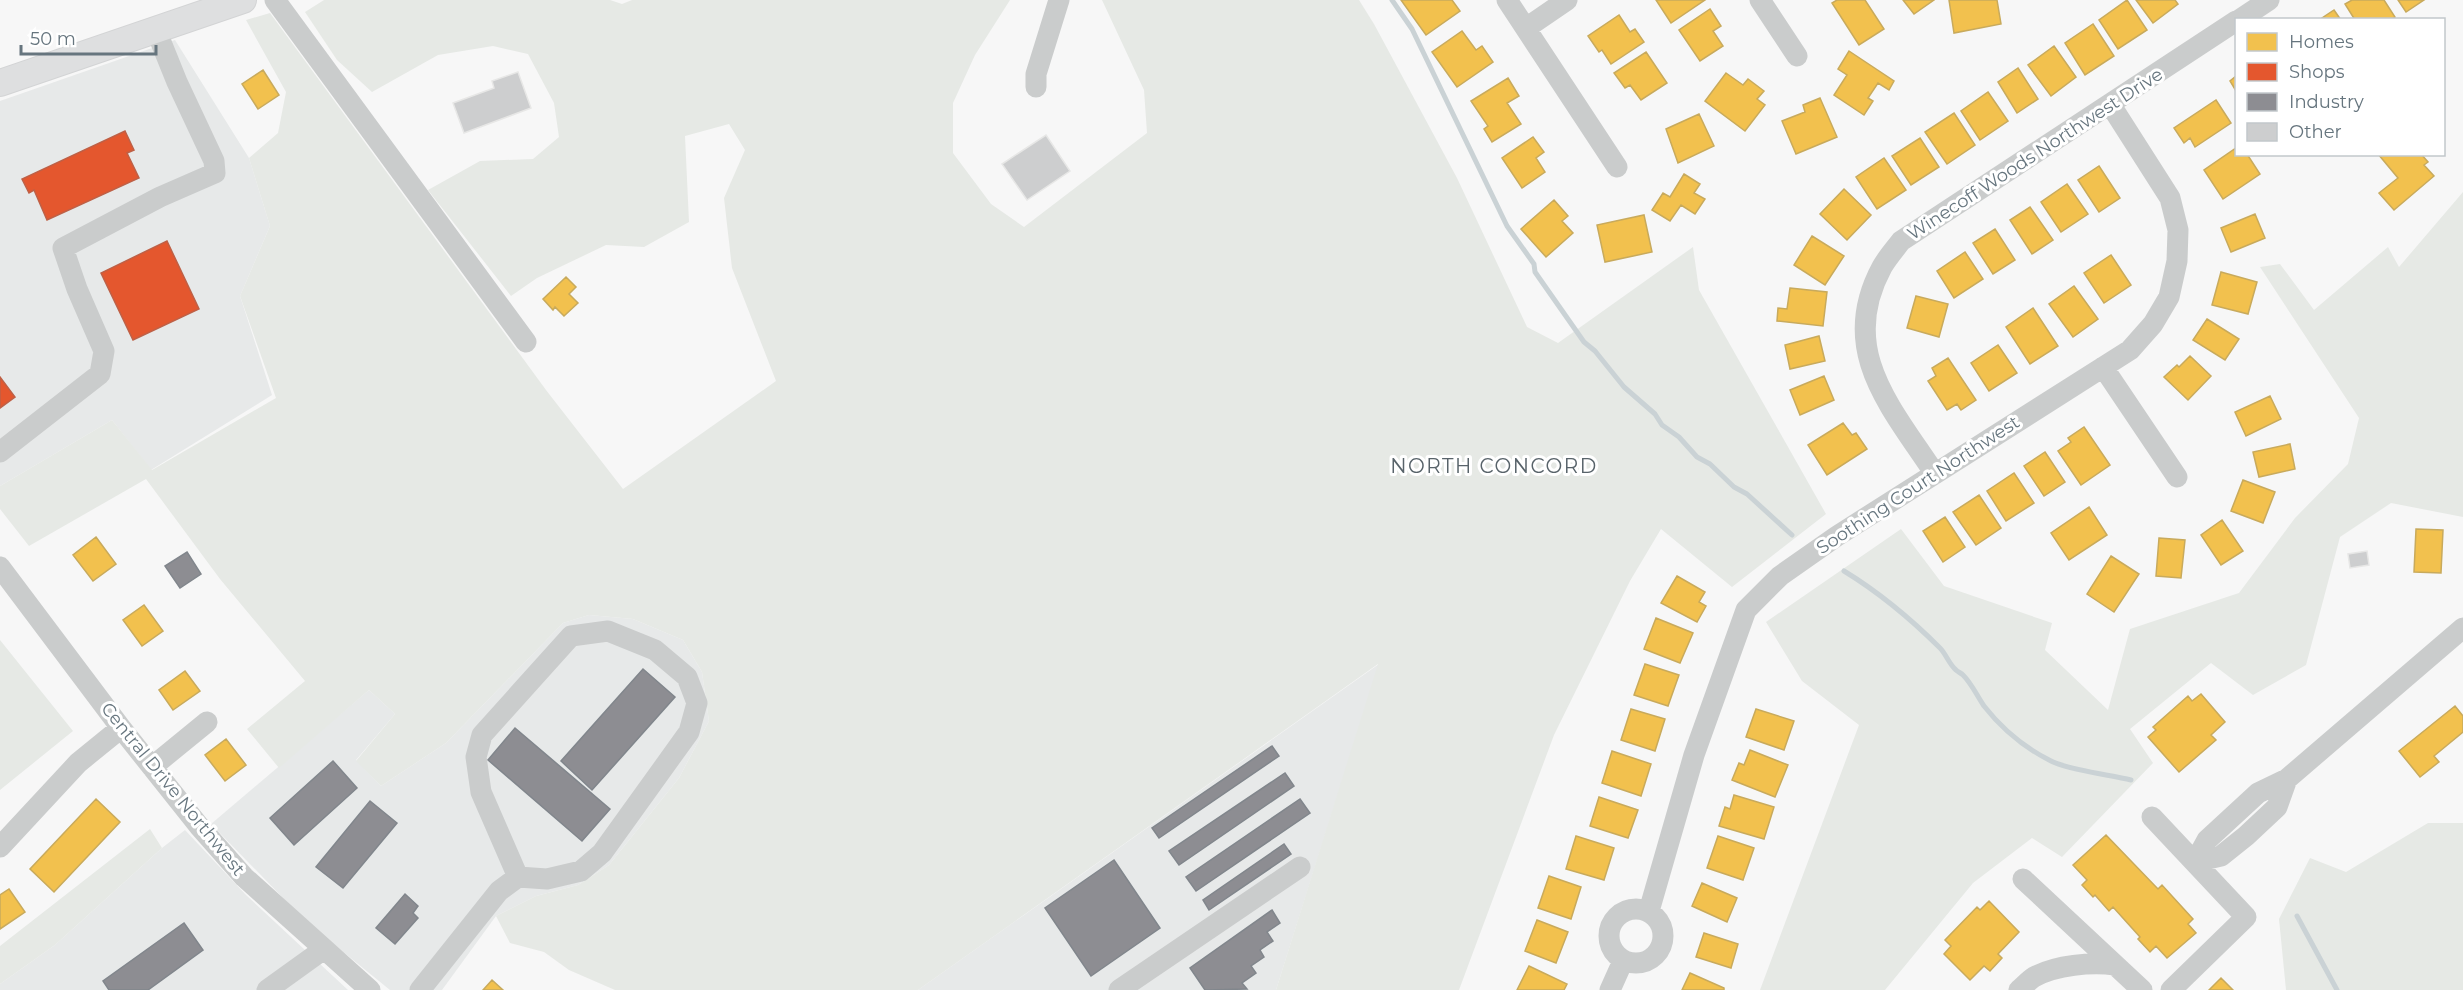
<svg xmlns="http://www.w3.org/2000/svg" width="2463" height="990" font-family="Montserrat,sans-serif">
  <rect width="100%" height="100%" fill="#f7f7f7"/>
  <path fill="#e7e9e9" d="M175,40l74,118 21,68 -30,70 32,99 -121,75 -39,-50 -112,66v-385z
    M589,615l44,4 50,21 19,32 7,49 -30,57 -70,87 -31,20 -42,11 -40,20 -54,74h-52l-59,-48 -43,-39 -77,-79 158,-134 26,24 -39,46 25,26 65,-43 117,-120z
    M1379,664l-103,326h-358z
    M185,830l61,65 102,95h-348v-6l55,-39 107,-97z"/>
  <path fill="#e6e9e5" d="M324,0h286l12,4 10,-4h378l-35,55 -22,48v50l38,51 33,23 123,-94 -3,-43 -42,-90h257l15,24 83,154 70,149 31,16 135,-96 6,43 127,224 -94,73 -71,-58 -31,52 -76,154 -95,255h-183l102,-326 -460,326h-303l-46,-20 -25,-18 -34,-9 -14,-27 40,-20 42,-11 31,-20 70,-87 30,-57 -7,-49 -19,-32 -50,-21 -44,-4 -26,8 -117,120 -65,43 -25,-25 39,-47 -26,-24 -90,78 -32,-39 58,-48 -85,-102 -74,-100 -117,67 -29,-37v-23l112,-66 40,50 124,-72 -36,-102 30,-70 -21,-68 29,-25 8,-41 -40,-72 24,-7 276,377 77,99 153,-108 -44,-113 -8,-70 21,-48 -16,-26 -44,12 4,86 -45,25 -38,-2 -69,33 -26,18 -83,-106 52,-29 53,-2 26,-22 -5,-34 -26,-49 -35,-8 -55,9 -66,37 -35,-32 -32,-48z
    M2463,192v325l-72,-14 -51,34 -34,128 -53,30 -42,-32 -81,66 23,34 -91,94 -30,-19 -59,45 -88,107h-125l99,-265 -57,-44 -36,-59 135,-93 43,57 108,37 -7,27 63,60 22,-81 109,-36 56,-75 53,-54 11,-46 -99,-151 20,-3 34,46 74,-63 11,20z
    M0,640l73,91 -73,59z
    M2428,823h35v167h-177l-7,-71 31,-61 36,14z
    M150,829l12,19 -107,97 -55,39v-38z"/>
  <path fill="#f2c14e" stroke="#c8aa5c" stroke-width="1.5" d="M1401,0h51l8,11 -34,24z
    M1656,0h49l-34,23z
    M1837,0h28l19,29 -25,16 -27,-42z
    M1903,0h31l-20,14z
    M1949,0h48l4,24 -47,9z
    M2127,0l20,30 -29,19 -19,-29z
    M2136,0h39l3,4 -25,19z
    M2352,0h32l11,17 -4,3h-36l-10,-16z
    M2398,0h26l-18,12z
    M1710,9l11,17 -8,5 10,15 -23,15 -21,-31z
    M2334,10l7,10h-22z
    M1619,15l11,17 5,-3 9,13 -33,22 -9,-14 -3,2 -11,-16z
    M2093,24l21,32 -29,19 -20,-32z
    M1462,31l14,19 6,-4 11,16 -36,25 -25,-35z
    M2054,46l22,31 -25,19 -23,-31z
    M1849,51l45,30 -5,9 -11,-7 -10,15 5,3 -9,14 -30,-20 13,-20 -9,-6z
    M1646,52l21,31 -26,17 -11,-15 -5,3 -11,-15z
    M2018,68l20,31 -21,14 -19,-31z
    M263,70l16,25 -21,14 -16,-25z
    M1726,73l17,12 5,-6 16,12 -7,8 8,6 -20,26 -40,-30z
    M2236,76v15l-6,-10z
    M1508,78l11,18 -12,7 14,21 -29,18 -8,-13 4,-3 -17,-25z
    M1988,92l20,29 -28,19 -19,-29z
    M1820,98l17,39 -41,17 -14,-33 23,-9 -2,-7z
    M2216,100l15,23 -36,24 -5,-9 -6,5 -10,-15z
    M1954,113l21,32 -28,19 -22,-32z
    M1699,114l15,32 -36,17 -12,-34z
    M1533,137l11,15 -8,6 9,14 -23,16 -20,-30z
    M1920,138l19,29 -28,18 -19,-29z
    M2236,148v6h11l13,20 -37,25 -19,-29z
    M2378,154h43l7,8 -4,3 10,11 -40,34 -15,-17 19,-15z
    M1884,158l22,32 -29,19 -21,-32z
    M2099,166l21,32 -21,14 -21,-32z
    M1684,174l16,10 -6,9 11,6 -10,15 -14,-9 -11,16 -18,-11 11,-17 7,4z
    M2067,184l21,30 -27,18 -20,-30z
    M1844,189l27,26 -24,25 -27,-26z
    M1554,200l14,16 -6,5 11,12 -27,24 -25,-28z
    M2030,207l23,33 -21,14 -22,-34z
    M2255,214l10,24 -34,14 -10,-24z
    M1644,215l8,37 -47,10 -8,-37z
    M1995,229l20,31 -22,14 -20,-31z
    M1812,236l32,20 -19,29 -31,-20z
    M1965,252l18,27 -29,19 -17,-27z
    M2111,255l20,30 -27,18 -20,-30z
    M2221,272l36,10 -9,32 -36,-9z
    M566,277l10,10 -7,7 9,9 -14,13 -9,-9 -2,3 -10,-11z
    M2074,286l24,33 -25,18 -24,-33z
    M1790,288l37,4 -4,34 -46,-5 1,-13 9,1z
    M1916,296l32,8 -9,33 -32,-9z
    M2033,308l25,38 -28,18 -24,-37z
    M2207,319l32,20 -14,21 -32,-20z
    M1819,336l6,25 -35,8 -5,-24z
    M1998,345l19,28 -28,18 -18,-28z
    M2190,356l21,20 -23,24 -24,-23 13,-12 2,2z
    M1948,358l28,42 -15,10 -4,-6 -10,6 -19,-29 8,-5 -4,-8z
    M1824,376l10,24 -34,15 -10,-25z
    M2270,396l11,23 -35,17 -11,-24z
    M1843,423l9,12 4,-2 11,16 -40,26 -19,-30z
    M2084,427l26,38 -29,20 -23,-34 13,-9 -3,-4z
    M2290,444l5,25 -36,8 -6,-25z
    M2045,452l20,30 -21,14 -20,-30z
    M2014,473l20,30 -28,18 -19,-30z
    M2243,480l32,12 -12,31 -32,-12z
    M1979,495l22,33 -25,17 -23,-33z
    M2089,507l18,28 -38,25 -18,-27z
    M1945,517l20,30 -22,15 -20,-31z
    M2222,520l21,31 -22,14 -20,-30z
    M2416,529l27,1 -2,43 -27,-1z
    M96,537l20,27 -23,17 -20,-26z
    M2159,538l26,2 -4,38 -25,-2z
    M2111,556l28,18 -25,38 -27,-18z
    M1677,576l28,16 -6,10 7,4 -9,16 -36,-19z
    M144,605l19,26 -21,15 -19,-26z
    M1656,618l37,15 -13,30 -36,-14z
    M1645,664l34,11 -11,31 -34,-11z
    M185,671l15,20 -27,19 -14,-20z
    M2201,694l24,28 -14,13 5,5 -37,32 -31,-35 8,-7 -3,-3 35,-31 4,5z
    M2455,706l8,10v16l-29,24 5,6 -19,15 -21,-26z
    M1631,709l34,10 -10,32 -34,-11z
    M1756,709l38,12 -10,29 -38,-13z
    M226,739l20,26 -21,16 -20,-26z
    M1750,750l38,15 -13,32 -43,-17 7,-17 5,2z
    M1612,751l39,13 -10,32 -39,-13z
    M1734,795l40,12 -10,32 -45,-13 6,-19 5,2z
    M1599,797l39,13 -10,28 -38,-12z
    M96,799l24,23 -66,70 -24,-23z
    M2106,835l52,54 4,-4 31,34 -5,5 8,9 -29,25 -11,-12 -6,6 -12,-13 2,-2 -27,-30 -4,4 -14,-16 -2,2 -11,-12 5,-5 -14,-15z
    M1576,836l38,12 -10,32 -38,-11z
    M1718,836l36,12 -11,32 -36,-12z
    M1549,876l32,11 -10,32 -33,-11z
    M1702,883l35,15 -10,24 -35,-16z
    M9,889l16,23 -25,17v-34z
    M1989,901l30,31 -21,22 4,4 -12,13 -6,-5 -14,14 -26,-26 7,-8 -6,-6 32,-33 3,3z
    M1537,920l31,12 -12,31 -31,-12z
    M1704,933l34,11 -7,24 -35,-11z
    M1529,966l38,18 -3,6h-47z
    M1690,973l34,15v2h-42z
    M2221,978l12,12h-24z
    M492,980l11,10h-20z"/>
  <path fill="#e4572e" stroke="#be6046" stroke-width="1.5" d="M125,131l9,19 -7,3 12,25 -92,42 -13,-30 -5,3 -7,-14z
    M167,241l32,68 -66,31 -32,-67z
    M0,377l15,20 -15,11z"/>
  <path fill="#8d8d92" stroke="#81868c" stroke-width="1.5" d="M187,552l14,22 -21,14 -15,-22z
    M643,669l32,28 -83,93 -31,-29z
    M515,728l95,81 -28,32 -94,-81z
    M1272,746l7,10 -120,82 -7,-10z
    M333,761l24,27 -63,57 -24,-27z
    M1285,773l9,13 -115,79 -10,-14z
    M1300,799l10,14 -114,78 -10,-14z
    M370,801l27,22 -54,65 -27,-21z
    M1284,844l7,10 -82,56 -6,-10z
    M1114,860l46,68 -69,48 -46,-68z
    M405,894l13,12 -5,7 5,5 -23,26 -19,-16z
    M1272,910l8,13 -13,9 6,9 -13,9 4,7 -13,9 5,7 -14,10 5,6 -42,1 -15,-22z
    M184,923l19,27 -55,40h-39l-6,-9z"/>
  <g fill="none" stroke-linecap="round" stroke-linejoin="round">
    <path stroke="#cad2d5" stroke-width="5" d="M1392,0l20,29 95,197 27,38 1,8 49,70 11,9 29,36 31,27 7,11 17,12 18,20 13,7 24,23 13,7 45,41
      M1844,571c36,22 66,47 96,77 6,6 9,16 16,22 2,2 5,3 7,5 9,9 14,21 21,31 18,23 41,42 67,55 17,9 60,14 80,19
      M2297,916l40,74"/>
  </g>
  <path fill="#cdcecf" stroke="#e7e7e6" stroke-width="1.5" d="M518,72l13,36 -67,25 -11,-30 41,-15 -2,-7z
    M1046,135l24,36 -43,29 -25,-36z
    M2367,551l2,14 -19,3 -2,-14z"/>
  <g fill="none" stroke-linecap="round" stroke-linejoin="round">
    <defs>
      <path id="major" d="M0,83l243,-83"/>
    </defs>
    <use href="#major" stroke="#d3d4d5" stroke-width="28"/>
    <path stroke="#cacccc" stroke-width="21" d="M275,0l251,342
      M1507,0l110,167
      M1760,0l37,56
      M2239,20l30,-20
      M1526,28l41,-28
      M1036,87v-13l23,-74
      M2103,367l74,110
      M0,452l100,-78 4,-23 -27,-62 -14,-41 97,-51 55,-24 -1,-12 -37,-79 -21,-52
      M1935,474c-44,-67 -98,-124 -53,-207 5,-9 13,-18 19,-26l335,-220
      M0,567l121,161 78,98 45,51 126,113
      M152,767l55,-45
      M2152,817l94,100 -75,73
      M0,847l78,-84 43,-35
      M2195,862l12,-22 51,-47 29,-14 176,-151
      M2195,862l26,-6 25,-20 31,-29 10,-28
      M2023,879l119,111
      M1609 936a27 27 0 1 1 54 0a27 27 0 1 1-54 0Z
      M1649,911l45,-156 52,-145 34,-34 57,-40 293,-186 23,-26 16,-27 8,-36 1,-31 -8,-32 -60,-94
      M267,990l57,-41
      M420,990l79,-99 19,-14 29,2 34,-8 21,-18 87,-121 8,-29 -10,-26 -32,-27 -47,-19 -37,5 -89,99 -6,22 5,35 37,85
      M1119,990l181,-123
      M1610,990l13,-29
      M2019,990c5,-4 10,-10 15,-13 22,-12 57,-15 81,-12"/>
    <use href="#major" stroke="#dedfe0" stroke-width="26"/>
  </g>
  <g text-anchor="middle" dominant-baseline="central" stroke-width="6" stroke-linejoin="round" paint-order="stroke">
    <g font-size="18" fill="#66757e" stroke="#fff">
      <text transform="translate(2035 154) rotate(-33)">Winecoff Woods Northwest Drive</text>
      <text transform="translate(1918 485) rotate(-33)">Soothing Court Northwest</text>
      <text transform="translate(173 789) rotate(51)">Central Drive Northwest</text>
    </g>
    <g font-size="20" letter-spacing="1.5" fill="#58636a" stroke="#fff">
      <text x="1494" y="466">NORTH CONCORD</text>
    </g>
  </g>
  <rect x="2235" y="18" width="210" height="138" fill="#ffffff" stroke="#c2c8cb" stroke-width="1.5"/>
  <rect x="2247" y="33" width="30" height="18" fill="#f2c14e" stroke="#c2c8cb" stroke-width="1.5"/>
  <text x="2289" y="48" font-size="18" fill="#66757e">Homes</text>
  <rect x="2247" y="63" width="30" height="18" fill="#e4572e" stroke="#c2c8cb" stroke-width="1.5"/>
  <text x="2289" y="78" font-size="18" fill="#66757e">Shops</text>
  <rect x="2247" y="93" width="30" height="18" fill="#8d8d92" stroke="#c2c8cb" stroke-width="1.5"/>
  <text x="2289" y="108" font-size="18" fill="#66757e">Industry</text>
  <rect x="2247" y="123" width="30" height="18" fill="#cdcecf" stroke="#c2c8cb" stroke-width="1.5"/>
  <text x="2289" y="138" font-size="18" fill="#66757e">Other</text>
  <path d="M21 45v9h135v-9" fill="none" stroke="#66757e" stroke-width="3"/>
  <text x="30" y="45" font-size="18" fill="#66757e" stroke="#ffffff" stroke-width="4.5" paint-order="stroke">50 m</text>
</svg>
